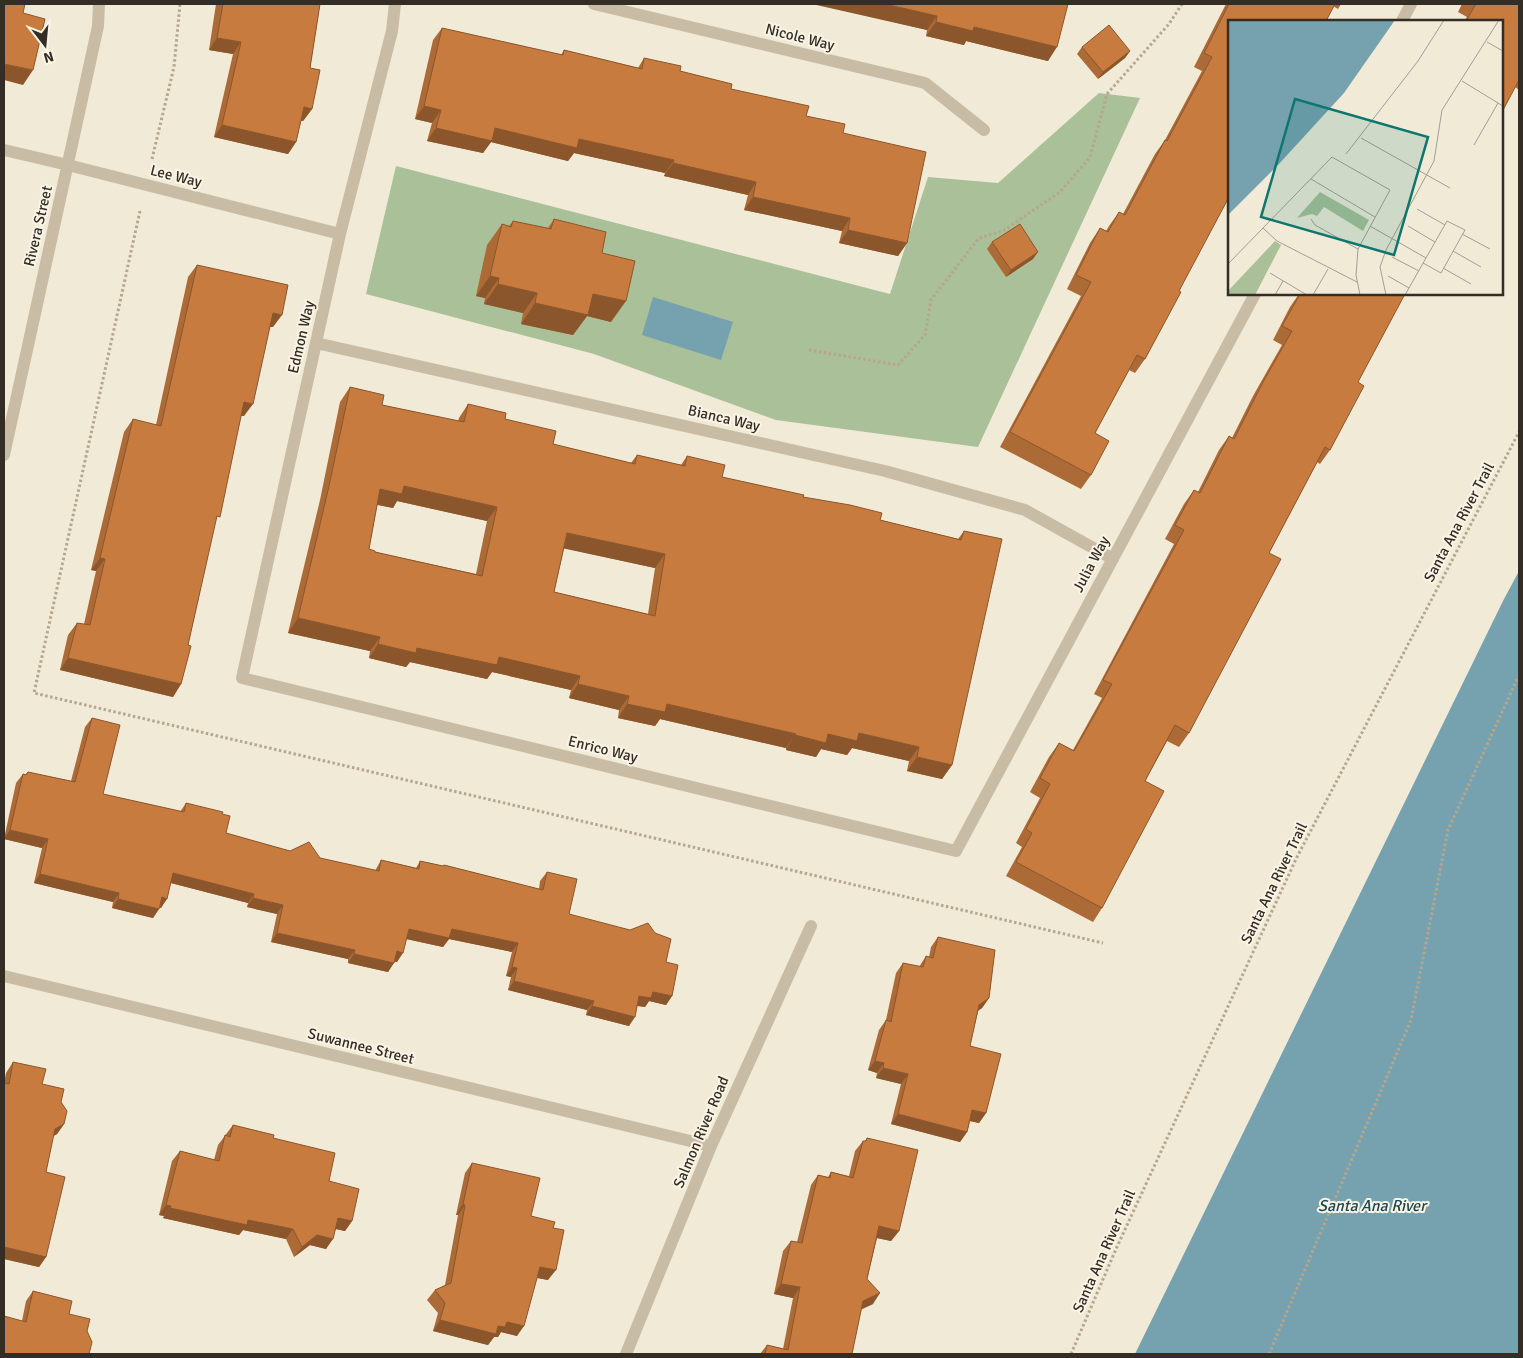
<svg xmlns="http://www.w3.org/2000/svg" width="1523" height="1358" font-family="Signika,sans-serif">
  <rect width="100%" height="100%" fill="#f1ead7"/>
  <path fill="#aac098" d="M1099,93l41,5 -162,349 -202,-27 -182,-66 -228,-60 30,-128 494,128 38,-117 70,6z"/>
  <path fill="#76a1af" d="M653,297l80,25 -12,38 -79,-25z
    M1519,571v783h-384l368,-753z"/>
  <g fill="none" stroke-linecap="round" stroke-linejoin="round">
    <path stroke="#b5a68e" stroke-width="3" stroke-dasharray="2.5 2.5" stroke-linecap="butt" d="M152,159l22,-92 6,-63
      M140,211l-106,482 1069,250
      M809,350l89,15 27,-30 6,-35 48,-62 24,-7 57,-39 30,-35 17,-63 62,-70 13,-20
      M1071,1354l45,-105 181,-392 222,-425
      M1269,1354l142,-334 37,-190 71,-155"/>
    <path stroke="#c9bca4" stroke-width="12" d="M395,4l-3,27 -52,203 -98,444 714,173 299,-557
      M594,4l331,79 59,47
      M1402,21l9,-17
      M4,150l64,15 272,69
      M316,343l569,128 140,39 88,49
      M4,455l94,-429 1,-22
      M4,976l707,170
      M626,1354l85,-208 100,-220"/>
  </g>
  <path fill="#ac6a36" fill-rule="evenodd" d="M216,4h104l-10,64 2,41 -9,12h-2l-5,21 -8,12 -74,-17 19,-83 -24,-4z
    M1068,4l-20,57 -82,-20 -2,4 -38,-9 1,-6 -84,-20z
    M1226,4h115l-3,5 -5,-3 -104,15 -50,270 -34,68 -10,14 -6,-3 -34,63 -4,42 -10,14 -81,-42 81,-151 -14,-7 23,-46 10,-15 6,3 3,-5 10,-14 4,2 32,-60 10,-14 37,-69 -8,-4z
    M1462,4h57v86l-4,-3 -13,-66h-38l3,-4 -9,-5z
    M442,28l119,27 3,-5 74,18 6,-10 162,58 37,17 64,110 -9,13 -59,-13 3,-12 -98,-21 4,-15 -84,-19 1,-3 -91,-20 -6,8 -77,-19 -8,11 -56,-12 5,-18 -17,-4 18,-79z
    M1082,47l48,4 -5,7 -27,21 -21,-25z
    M554,219l48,34 9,69 -24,-6 -14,19 -52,-11 2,-11 -39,-9 1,-6 -9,-2 11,-51 15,-21 7,2 4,-5 35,7z
    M992,242l41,17 -27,18 -19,-28z
    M197,265l76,62h-3l-26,89h-3l-26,107 -27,122 -7,39 -8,13 -113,-27 8,-35 9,-12 7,1 12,-53 -5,-1 33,-138 9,-13 23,6 32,-148z
    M1299,294l59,88 -28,68 -10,14 -3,-2 -48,91 -80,180 -10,14 -12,-6 -22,40 -43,127 -9,14 -87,-46 16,-29 -6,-4 24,-45 -10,-6 19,-35 10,-14 14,7 29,-52 -8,-4 80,-150 -9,-5 19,-35 10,-14 4,2 21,-42 10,-14 3,2 21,-42 29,-51 -9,-5 17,-33z
    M350,387l32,18 76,16 1,-3 9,-14 37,15 48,25 78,19 6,-8 44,10 6,-9 35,21 81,20 77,23 78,19 6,-8 -12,234 -10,14 -35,-8 2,-10 -57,-13 -5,7 -26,-6 -5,8 -30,-7v-2l-126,-29 -5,7 -37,-8 1,-8 -50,-12 2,-8 -79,-18 -5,7 -77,-17 -4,5 -37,-9 1,-7 -82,-18 32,-133 20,-98zM397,501l90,20 -11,53 -101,-22 -6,-3 8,-44 16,3zM564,548l91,20 -7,46 -94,-22z
    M92,718l11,76 77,18 6,-9 36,11 4,19 64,18 85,20 6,-11 35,8 4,-7 23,5 1,-1 95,24 1,-8 7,-9 22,42 97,48 6,34 -6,9 -17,-4 -4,6 -8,-1 -8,20 -43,-11 1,-5 -79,-20 3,-13 -5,-1 6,-24 -63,-13 -6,8 -37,-8 -9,23h-3l-6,10 -40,-9v-4l-77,-17 6,-28 -30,-7 1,-4 -77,-20 -10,25 -1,-1 -7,11 -41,-10 1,-6 -79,-19 8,-35 -38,-9 12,-56 7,-9 2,1 3,-3 43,9 14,-54z
    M938,937l51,61 -7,10 -4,3 -8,35 16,67 -7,10 -9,-2 -3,11 -7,10 -69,-18 10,-40 -25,-6 1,-5 -9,-3 11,-40 7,-10 10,-47 7,-10 16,4 7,-11 3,1 2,-10z
    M13,1062l29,22 19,18 3,22 -7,10 -4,2 -7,36v85l-7,10 -35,-8v-176l2,-10z
    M233,1125l40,13 56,43 23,40 -7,10 -9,-2 -10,20 -16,-4 -16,12 -8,-18 -43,-9 -4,5 -76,-17 1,-2 -5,-1 13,-54 8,-10 34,9 4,-15z
    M867,1138l32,93 -8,10 -14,-3 -10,41 6,25 -12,5 -9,45h-92l7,-9 16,4 10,-51 -19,-4 9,-43 8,-10 6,1 14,-57 7,-10 10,2 3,-5 18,4 6,-25 8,-10h2z
    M472,1163l59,53 22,12 -5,52 -11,-2 -20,58 -16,-4 -3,5h-4l-6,8 -55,-14 5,-18 -11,-13 8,-10 10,-5 13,-70h-2l9,-42z
    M33,1291l36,23 18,17 2,23 -67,-33 4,-20z"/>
  <path fill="#8c562c" d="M812,4h73l52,12 -10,14z
    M936,22l38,5 83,20 -9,14 -82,-20 -2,4 -38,-9z
    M217,38l24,4 -8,12 -24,-4z
    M1130,51l-5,7 -27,21 5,-7z
    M4,64l29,6 -10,15 -19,-5z
    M424,106l17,4 -9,13 -17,-4z
    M304,107l8,2 -9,12 -7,-2z
    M222,125l74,17 -8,12 -74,-17z
    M436,128h59l84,11 95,21 -9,13 -91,-20 -6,8 -77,-19 -8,11 -56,-12z
    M673,163l83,19 -8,13 -84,-19z
    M753,197l97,21 -8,13 -98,-21z
    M848,230l59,13 -9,13 -59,-13z
    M1038,252l-5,7 -27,18 5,-7z
    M490,276l9,2 -14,20 -9,-2z
    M498,284l39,9 -14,20 -39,-9z
    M593,294l33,7 -15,21 -24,-6 -14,19 -52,-11 14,-21z
    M273,313l9,2 -9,12 -8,-1z
    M244,402l9,2 -9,12 -9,-1z
    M404,486l93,21 -10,14 -90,-20 -4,7 -23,-5 10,-14z
    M567,533l98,21 -10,14 -98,-21z
    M100,558l5,1 -9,12 -5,-1z
    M298,618l82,19 -10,14 -82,-18z
    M378,644l39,4 82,9 81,19 -9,14 -79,-18 -5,7 -77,-17 -4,5 -37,-9z
    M68,658l113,26 -8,13 -113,-27z
    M578,684l51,12 -10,14 -50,-12z
    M627,704h40l129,30 -10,14 -126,-29 -5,7 -37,-8z
    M859,733l60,14 -10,14 -57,-13 -5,7 -26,-6 -5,8 -30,-7 9,-15z
    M917,757l35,8 -10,14 -35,-8z
    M10,830l38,9 -6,9 -38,-9z
    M173,873l81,21 -6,9 -81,-21z
    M40,874l79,19 -6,9 -79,-19z
    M162,897l5,2 -6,9 -5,-2z
    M253,898l30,7 -6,9 -30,-7z
    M118,899l41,10 -6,9 -41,-10z
    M409,929h43l66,14 -6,9 -63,-13 -6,8 -41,-9z
    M277,933l78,17 -7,9 -77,-17z
    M397,951l6,2 -6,9 -7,-2z
    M354,954l40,9 -6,9 -40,-9z
    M512,967l5,1 -6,9 -5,-1z
    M514,981l80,20 -7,9 -79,-20z
    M653,992l19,4 -6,9 -17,-4 -4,6 -12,-2 6,-9z
    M989,998l-7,10 -10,6 7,-9z
    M592,1006l43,11 -6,9 -43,-11z
    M875,1061l9,2 -7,10 -9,-3z
    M883,1068l25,6 -7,10 -25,-6z
    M972,1110l14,3 -7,10 -14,-3z
    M898,1114l69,18 -7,10 -69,-18z
    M64,1124l-7,10 -9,5 7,-10z
    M463,1204l2,1 -7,10h-2z
    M166,1205l5,1 -7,10 -5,-1z
    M170,1208l78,12 45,9 -7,10 -43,-9 -4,5 -76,-17z
    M338,1218l14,3 -7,10 -14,-3z
    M879,1226l20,5 -8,10 -19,-4z
    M317,1235l16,4 -7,10 -16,-4 -16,12 8,-10z
    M4,1247l42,10 -7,10 -35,-8z
    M540,1267l16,3 -8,10 -15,-3z
    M781,1284l19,3 -7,11 -19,-4z
    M880,1293l-7,11 -17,8 7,-11z
    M440,1320l58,6 9,-4 17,4 -7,10 -16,-4 -3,5h-4l-6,8 -55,-14z"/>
  <path fill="#c87b3f" stroke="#8c562c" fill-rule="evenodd" d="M4,4h21l-2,9 22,6 -12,51 -29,-6z
    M223,4h97l-10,64 10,2 -8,39 -8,-2 -8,35 -74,-17 19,-83 -24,-4z
    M885,4h183l-11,43 -83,-20 -1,4 -37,-9 1,-6z
    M1229,4h106l-9,17h-97v176l-50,94 2,1 -36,67 -8,-4 -42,78 14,8 -18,34 -81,-43 81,-150 -15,-7 24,-47 8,4 11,-20 6,3 40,-75 2,1 45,-84 -8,-4z
    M1476,4h43v76l-17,32v-91h-36z
    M1109,25l21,26 -27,21 -21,-25z
    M442,28l121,27 1,-5 78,19 2,-11 37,8 -1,5 52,13 -1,5 78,17 -3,10 39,8 -2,9 83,19 -19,91 -59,-13 2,-12 -97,-21 3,-15 -83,-19 1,-3 -95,-21 -2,9 -82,-20 -3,13 -56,-13 5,-18 -17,-4z
    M554,219l52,13 -4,21 33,8 -9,40 -33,-7 -5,21 -53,-12 2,-10 -39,-9 1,-6 -9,-2 12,-52 9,3 2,-6 38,8z
    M1020,224l18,28 -27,18 -19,-28z
    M197,265l91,20 -6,30 -9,-2 -20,91 -9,-2 -24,115 -3,-1 -29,129 3,1 -10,38 -113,-26 9,-35 13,2 15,-66 -5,-1 33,-139 28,7z
    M1300,294h105l-47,88 6,4 -34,64 -5,-3 -56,106 12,6 -92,174 -14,-8 -30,56 19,10 -62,117 -86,-46 16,-29 -6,-4 24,-45 -10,-6 19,-35 15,8 38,-67 -9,-4 81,-150 -9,-5 19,-35 6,3 29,-57 5,3 29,-57 29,-51 -10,-5z
    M350,387l34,8 -2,10 82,17 4,-18 38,9 -1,6 51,12 -3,13 82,20 2,-9 48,11 2,-10 38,9 -3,12 82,18 -1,2 47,8 32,8 -2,7 81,20 3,-9 38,8 -50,226 -35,-8 2,-10 -60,-14 -2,8 -29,-7 -2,9 -31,-8 1,-1 -129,-30 -2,8 -38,-8 2,-8 -51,-12 2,-8 -81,-19 -2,8 -80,-17 -1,5 -38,-9 2,-7 -82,-19 31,-132zM404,486l93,21 -15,69 -107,-24v-1l-6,-2 11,-60 22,5zM567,533l98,21 -10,62 -101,-24z
    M92,718l28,7 -17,69 81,18 2,-9 37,9 -1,2 8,2 -4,17 64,18 19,-9 11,16 59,13 2,-11 38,9 1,-8 23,5 1,-1 99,25 4,-18 30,7 -8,35 61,16 18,-7 7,10 16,6 -5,23 12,3 -6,31 -19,-4 -2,6 -12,-2 -4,21 -43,-11 2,-5 -80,-20 3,-13 -5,-1 6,-24 -66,-14 -3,9 -40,-9 -6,24 -6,-2 -3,12 -40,-9 1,-4 -78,-17 6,-28 -30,-7 1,-4 -81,-21 -6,26 -5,-2 -3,12 -41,-10 1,-6 -79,-19 8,-35 -38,-9 13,-56 3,1 2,-3 47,10z
    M938,937l57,13 -6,48 -10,7 -9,41 31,8 -15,59 -14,-3 -5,22 -69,-18 10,-40 -25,-6 1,-5 -9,-2 11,-41 5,2 12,-59 20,4 3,-11 7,2z
    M13,1062l33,7 -4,15 22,5 -3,13 6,9 -3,13 -9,5 -9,43 19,5 -19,80 -42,-10v-164l5,1z
    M233,1125l41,10 -1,3 62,15 -6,28 30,8 -7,32 -14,-3 -5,21 -16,-4 -15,12 -9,-18 -45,-9 -1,5 -77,-17 1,-2 -5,-1 14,-54 39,10 6,-26 5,2z
    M867,1138l51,12 -19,81 -20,-5 -12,53 13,14 -17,8 -11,53h-87l2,-9 21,5 12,-63 -19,-3 10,-43 11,2 16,-68 12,3 1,-6 22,6 10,-37h3z
    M472,1163l68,15 -9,38 24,6 -2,6 11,2 -8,40 -16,-3 -16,59 -17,-4 -2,5 -7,-1 -2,8 -56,-14 5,-17 -10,-13 16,-7 14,-78 -2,-1z
    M33,1291l39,10 -3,13 21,5 -3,12 5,11 -3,12h-85v-38l22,6z"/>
  <g text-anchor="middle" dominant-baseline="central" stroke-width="4" stroke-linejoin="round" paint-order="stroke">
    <g font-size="15" fill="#342d26" stroke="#f9f4e4">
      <text transform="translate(800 37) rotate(14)">Nicole Way</text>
      <text transform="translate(176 176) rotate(14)">Lee Way</text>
      <text transform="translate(38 226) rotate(-77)">Rivera Street</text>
      <text transform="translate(301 337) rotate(-77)">Edmon Way</text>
      <text transform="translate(724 418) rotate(13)">Bianca Way</text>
      <text transform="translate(1459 522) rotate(-62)">Santa Ana River Trail</text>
      <text transform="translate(1091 564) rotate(-62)">Julia Way</text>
      <text transform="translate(603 749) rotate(14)">Enrico Way</text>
      <text transform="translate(1274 883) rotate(-64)">Santa Ana River Trail</text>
      <text transform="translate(361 1046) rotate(14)">Suwannee Street</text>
      <text transform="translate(701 1132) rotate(-67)">Salmon River Road</text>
      <text transform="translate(1104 1251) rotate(-66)">Santa Ana River Trail</text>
    </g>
    <g font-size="16" font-style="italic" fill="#1b4656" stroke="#f9f4e4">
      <text x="1372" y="1206">Santa Ana River</text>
    </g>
  </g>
  <g transform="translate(1228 20)">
    <rect width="275" height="275" fill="#f1ead7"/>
    <path d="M92,172l49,28 -6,11 -39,-24 -7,9 -5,-2 -15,4zM47,221l6,4 -26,50h-27v-4z" fill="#aac098"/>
    <path d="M0,0h167l-51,73 -66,72 -50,50z" fill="#76a1af"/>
    <path fill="none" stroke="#a59e90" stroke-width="1" d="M259,22l16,9M234,61l41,25M133,118l89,50M246,125l24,-42M118,134l72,-93 26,-41M83,159l64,38M189,189l28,16M83,199l4,6 43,24M142,206l56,32M180,206l27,16M35,208l14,13 80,41M234,214l28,15M225,231l28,16M164,237l27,14M0,244l104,-107 58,33 -32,59 -2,26 4,20M215,248l28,16M42,253l37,22M160,256l21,12M47,275l8,-14M85,275l15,-26M158,275l-6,-28 6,-17 48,-89 8,-51 57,-90M177,275l42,-74 18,9 -24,43 -18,-10"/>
    <path fill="#0f766e" fill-opacity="0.15" stroke="#0f766e" stroke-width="2.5" d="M67,79l133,38 -34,118 -133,-38z"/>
    <rect width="275" height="275" fill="none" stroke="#342d26" stroke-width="2.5"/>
  </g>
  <rect width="1523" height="1358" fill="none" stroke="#342d26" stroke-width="10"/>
  <g transform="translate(45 45) rotate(164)" stroke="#f9f4e4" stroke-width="4" paint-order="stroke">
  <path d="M0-4L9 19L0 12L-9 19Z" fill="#342d26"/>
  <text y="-8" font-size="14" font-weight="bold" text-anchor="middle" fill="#342d26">N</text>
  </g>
</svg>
